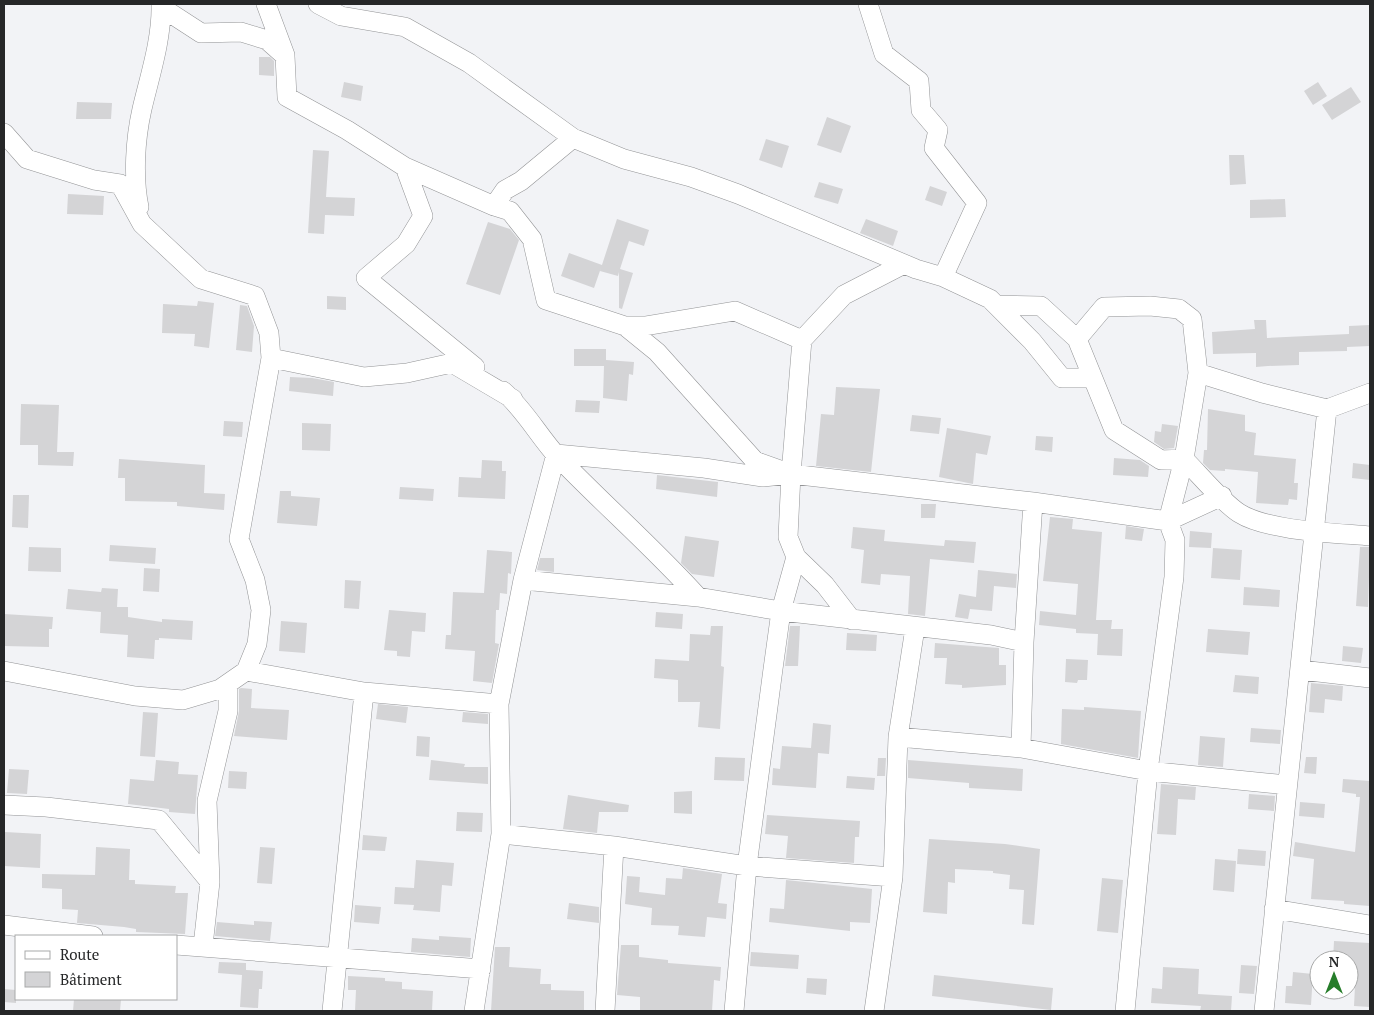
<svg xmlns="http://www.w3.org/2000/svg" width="1374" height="1015" font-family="'PT Serif',serif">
  <rect width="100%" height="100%" fill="#f2f3f6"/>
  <path fill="#d4d4d6" d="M259,57h11l4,4v15l-15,-1z
    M344,82l19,4 -2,15 -20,-4z
    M1318,82l9,14 -14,9 -9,-14z
    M1351,87l10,15 -29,18 -10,-15z
    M77,102l35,1 -1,16h-35z
    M827,117l24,9 -10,27 -24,-8z
    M766,139l23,7 -7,22 -23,-8z
    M313,150l16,1 -3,46 29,1 -1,18 -29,-1 -1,19 -16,-1z
    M1229,155h15l2,29 -16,1z
    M819,182l24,7 -5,15 -24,-7z
    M930,186l17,6 -5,14 -17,-6z
    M68,194l36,2 -1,19 -36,-1z
    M1285,199l1,18 -36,1v-18z
    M617,219l32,11 -5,16 -15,-5 -9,28 13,4 -11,36 -3,-1v-36l-1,4 -18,-5z
    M866,219l32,12 -5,15 -33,-13z
    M488,222l22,7 9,11 -19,55 -34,-11z
    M569,253l33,12 -8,23 -33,-12z
    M327,296l19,1v13l-19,-1z
    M198,301l16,2 -5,45 -15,-2 1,-12 -33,-1 1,-29 34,2z
    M240,305l7,1 7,20 -2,26 -16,-2z
    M1254,320h12l1,18 82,-4v-8l21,-1v21l-23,1v4l-48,1v13l-31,1 -12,1v-14l-43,1 -1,-22 43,-3z
    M574,349h32v11l28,2 -1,13 -4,-1 -2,27 -24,-3 1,-32h-30z
    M290,377l22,1 22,4 -1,14 -44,-5z
    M836,387l44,2 -9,83 -55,-6 5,-52 13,1z
    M576,400l24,1 -1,12 -24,-1z
    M21,404l38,1 -2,47h17l-1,14 -35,-1v-20h-18z
    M1208,409l37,6v16l11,2 -2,22 42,4 -2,24h4l-1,17 -8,-1 -1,6 -32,-2 2,-31 -33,-3v2l-15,-1 -7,-7 1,-13h3z
    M912,415l29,3 -2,16 -29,-3z
    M224,421l19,1 -1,15 -19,-1z
    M302,423l29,1 -1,27 -28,-1z
    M1162,424l16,2 -4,22 -10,1 -10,-7 1,-11 6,1z
    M947,428l44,8 -4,19 -11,-2 -3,31 -34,-7z
    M1036,436l17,1 -1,15 -17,-2z
    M1114,458l26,2 9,6 -1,11 -35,-2z
    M119,459l86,6 -1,28 21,1 -1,16 -47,-4v-4l-52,-1v-23h-7z
    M482,460l20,1v10h4l-1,28 -47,-2 1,-20 22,1z
    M1353,463l17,2v15l-18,-2z
    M657,475l61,7 -1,15 -61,-8z
    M400,487l34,2 -1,12 -34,-2z
    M280,491h11v5l29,2 -3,28 -40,-3z
    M13,495h16l-1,33 -16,-1z
    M921,504h15l-1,14h-14z
    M1050,517l23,2 -1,10 30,3 -6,88h16l-1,9h12l-1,27 -25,-1 1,-21 -22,-1v-4l-37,-4 1,-14 36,4 2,-31 -35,-3z
    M1126,526l18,3 -2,12 -17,-2z
    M853,527l32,3 -1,11 60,5 1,-6 31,2 -2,21 -44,-4 -5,57 -17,-2 2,-38 -29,-2 -1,11 -19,-2 3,-33 -13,-2z
    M1190,531l22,2 -1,15 -22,-1z
    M685,536l34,5 -5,36 -22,-3 -11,-11z
    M110,545l46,3 -1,16 -46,-3z
    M29,547l32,1v24l-33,-1z
    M1360,547h10l-2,60 -12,-1z
    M1213,548l29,2 -2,30 -29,-2z
    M487,550l25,2 -1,22 -3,-1 -1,21 -7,-1 -1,17h-3l-1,33 4,1 -7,39 -19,-2 2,-30 -30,-2 1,-14h5l2,-43 31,1z
    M540,558h14v14l-17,-2z
    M144,568l16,1 -1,23 -16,-1z
    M978,570l39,4 -1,14 -22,-2 -2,25 -22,-2 -2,10 -13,-2 4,-23 17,3z
    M345,580l16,1 -2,28 -15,-1z
    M1244,587l36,3 -1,17 -36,-2z
    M102,588l16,1 -1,18h11v10l34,5v-3l31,2 -1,19 -33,-2v2h-4l-1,19 -27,-2 1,-22 -28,-2 1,-21 -35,-3 2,-20 33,3z
    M389,610l37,3 -1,19 -13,-1 -2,26 -13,-1v-5l-13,-1z
    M656,612l27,2 -1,15 -27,-2z
    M4,614l49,3 -1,12h-3v18l-45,-1z
    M281,621l26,2 -2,30 -26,-2z
    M711,626h12l-2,40 3,1 -4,62 -22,-2 2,-25h-22v-22l-24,-2 1,-19 34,2 1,-27 20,1z
    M790,626h10l-2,40h-13z
    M1208,629l42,3 -2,23 -42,-3z
    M847,633l30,2 -1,16 -30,-1z
    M935,643l64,5v17h7v20l-44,3v-3l-17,-1 2,-26h-13z
    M1343,646l20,2 -2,15 -19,-2z
    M1066,659l22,1 -1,20h-9l-1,3 -12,-1z
    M1235,675l24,2 -1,17 -25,-2z
    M1311,683l32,3 -1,15 -17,-2 -1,14 -15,-1z
    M241,688l11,1 -1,19 38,2 -2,30 -53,-4 5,-25v-22z
    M378,704l30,3 -2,16 -30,-4z
    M1084,707l57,4 -3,47 -77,-14 1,-35 22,1z
    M143,712l15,1 -3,44 -15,-1z
    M463,712l25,2v10l-26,-2z
    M813,723l18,2 -2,29 -11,-1 -2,35 -44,-3 1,-17 7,1 2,-23 29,2z
    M1251,728l30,2 -1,14 -30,-2z
    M417,736l13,1 -1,20 -13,-1z
    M1200,736l25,2 -2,29 -25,-2z
    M715,757l30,1 -1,23 -30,-1z
    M1306,757h11l-1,17 -12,-1z
    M878,758h8l-1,18h-8z
    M156,760l23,2 -1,12 20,1 -3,39 -26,-2v-3l-41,-5 2,-25 24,2z
    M431,760l34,4 -1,3h24v17l-59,-4z
    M908,760l115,9 -1,22 -53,-3v-5l-61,-5z
    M9,769l20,1 -2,24 -20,-1z
    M229,771l18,1 -1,17 -18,-1z
    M847,776l28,2 -1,12 -28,-2z
    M1343,779l27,2v125l-26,-2v-3l-33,-2 3,-40 -21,-3 2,-14 60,10 5,-55h-4v-3l-14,-2z
    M1161,784l35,3 -1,13 -17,-1 -2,36 -19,-1z
    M692,791v23l-18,-1v-21z
    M1249,794l26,2 -1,15 -26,-2z
    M568,795l61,10 -1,7h-29l-2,21 -34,-4z
    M1300,802l25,2 -1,14 -25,-2z
    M457,812l26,1 -1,19 -26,-1z
    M767,815l93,6 -1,16h-4l-1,26 -68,-5 2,-22 -23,-2z
    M5,832l36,2 -1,34 -36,-2z
    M363,835l24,2 -2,14 -23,-1z
    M929,839l76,5 35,5 -6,76 -12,-1 2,-34 -15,-1 1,-14 -17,-2v-2l-38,-2v14l-7,-1 -1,32 -24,-2z
    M96,847l34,2 -1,31h6v4l41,2 -1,7h13l-3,41 -49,-2v-3l-12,-2 -47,-4 1,-13 -16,-1v-20l-20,-1v-14l53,1z
    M260,847l15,1 -3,36 -15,-1z
    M1238,849l28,2 -1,15 -28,-2z
    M1215,859l21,2 -2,31 -21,-2z
    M416,860l38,3 -2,23 -10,-1 -2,27 -27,-2 1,-5 -20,-1 1,-17 19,1z
    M683,868l39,6 -4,29 9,1 -1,15 -19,-2 -2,20 -27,-2 1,-9 -28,-1 1,-17 -27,-4 2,-28 13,1 -1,15 26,3 1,-17 16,1z
    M1102,878l21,2 -5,53 -21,-2z
    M786,880l86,9 -2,34 -20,-1v9l-81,-9 1,-14 14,1z
    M569,903l30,4v16l-32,-4z
    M355,905l26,2 -2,17 -25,-2z
    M254,921l18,1 -2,19 -55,-5 2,-14 37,3z
    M439,936l32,2 -1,19 -59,-5 1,-14 27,2z
    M1334,941l36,2v64l-16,-1 1,-20h-6v-26h-16z
    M621,945h18v12l29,3v3l53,4 -1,14 -6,-1 -2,31h-72v-14l-23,-2z
    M495,947h15l-1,20 32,2 -1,15h11v6l33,1v20h-93z
    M751,952l48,3 -1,14 -48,-3z
    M219,962l27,1v7l17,1 -1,18h-3l-1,19 -18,-1 2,-32 -24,-2z
    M1241,965l16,1 -3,28 -15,-1z
    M1163,967l36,2 -1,25 34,2 -1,15h-31l1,-5 -50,-3 1,-15 10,1z
    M1293,972l20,2 -2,31 -26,-2 1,-17h6z
    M934,975l119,13 -2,22 -119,-14z
    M348,976l37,2v3l17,1v7l31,2 -1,20h-77l1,-21h-8z
    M807,978l20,1 -1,16 -20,-2z
    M4,989l12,1v13l-12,-1z
    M74,999h47l-1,12h-47z"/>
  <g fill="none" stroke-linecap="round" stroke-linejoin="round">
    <defs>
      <path id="minor" d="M266,4l19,51
        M318,4l23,12 64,11 64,36 104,75
        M161,7l40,26 40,-1 26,8 18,16 2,41 60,33 58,37 89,39 11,-16 16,-9 52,-43 51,21 67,18 47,17 178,75 27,8 34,-74 -43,-55 4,-18 -17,-20 -2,-29 -35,-27 -16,-50
        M4,133l23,26 67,21 26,4 22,40 59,55 54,17 14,37 2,25 93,19 43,-4 45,-10 61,36
        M405,167l18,49 -17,28 -40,34 109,89
        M494,206l16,5 22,28 14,61 79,26h20l90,-15 67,29
        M139,207c-6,-30 -4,-67 3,-98 8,-34 20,-70 19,-105
        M904,264l-60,31 -42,45 -11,134 242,28 135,19 7,19 -1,37 -26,194 -23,240
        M943,277l47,22 42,42 30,37h30
        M997,305l44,1 36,33 37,91 47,30 23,-1 -16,62 54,-25
        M625,326l32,26 98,109 36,13 -3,63 8,20 -15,54 -8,58 -26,197 -13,145
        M1077,339l27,-32 46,-1 29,3 13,10 6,54 64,20 65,16 43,-16
        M1198,373l-14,86c15,15 39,44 55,54 28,18 97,20 131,23
        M503,391c22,19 35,44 54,65 46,48 97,92 141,141
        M796,557l29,28 27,35
        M523,580l175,17 83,14 210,24 33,7
        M1301,670l69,8
        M4,671l131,25 48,4 37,-11 26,-18 11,-27 4,-34 -6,-30 -16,-41 32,-181
        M246,671l118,21 135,12
        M898,737l123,11 127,23 139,14
        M1021,748l3,-106 9,-140
        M4,805l42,2 113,13 51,62 -7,64
        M501,834l113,12 133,20 146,11
        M210,882l-3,-81 21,-90v-27
        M1274,909l96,16
        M4,925l89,11
        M176,945l305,24
        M332,1011l32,-319
        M474,1011l27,-177 -2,-130 24,-124 33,-126 148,14 59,9 28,-3
        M605,1011l9,-165
        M874,1011l19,-134 5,-140 17,-109
        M1264,1011l63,-602"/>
    </defs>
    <use href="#minor" stroke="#939496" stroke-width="20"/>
    <use href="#minor" stroke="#fff" stroke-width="19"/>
  </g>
  <rect width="1374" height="1015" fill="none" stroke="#262728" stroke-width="10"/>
  <rect x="15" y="935" width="162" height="65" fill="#ffffff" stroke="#a8a9a9"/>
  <rect x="25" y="951" width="25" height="8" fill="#ffffff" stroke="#a8a9a9"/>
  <text x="60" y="960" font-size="15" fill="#262728">Route</text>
  <rect x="25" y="972" width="25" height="15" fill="#d4d4d6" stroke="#a8a9a9"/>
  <text x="60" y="985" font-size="15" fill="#262728">Bâtiment</text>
  <g transform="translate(1334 975)"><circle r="24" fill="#ffffff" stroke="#a8a9a9"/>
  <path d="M0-4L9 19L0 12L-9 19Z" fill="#267d2a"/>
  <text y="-8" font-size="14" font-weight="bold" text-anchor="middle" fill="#262728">N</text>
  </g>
</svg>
